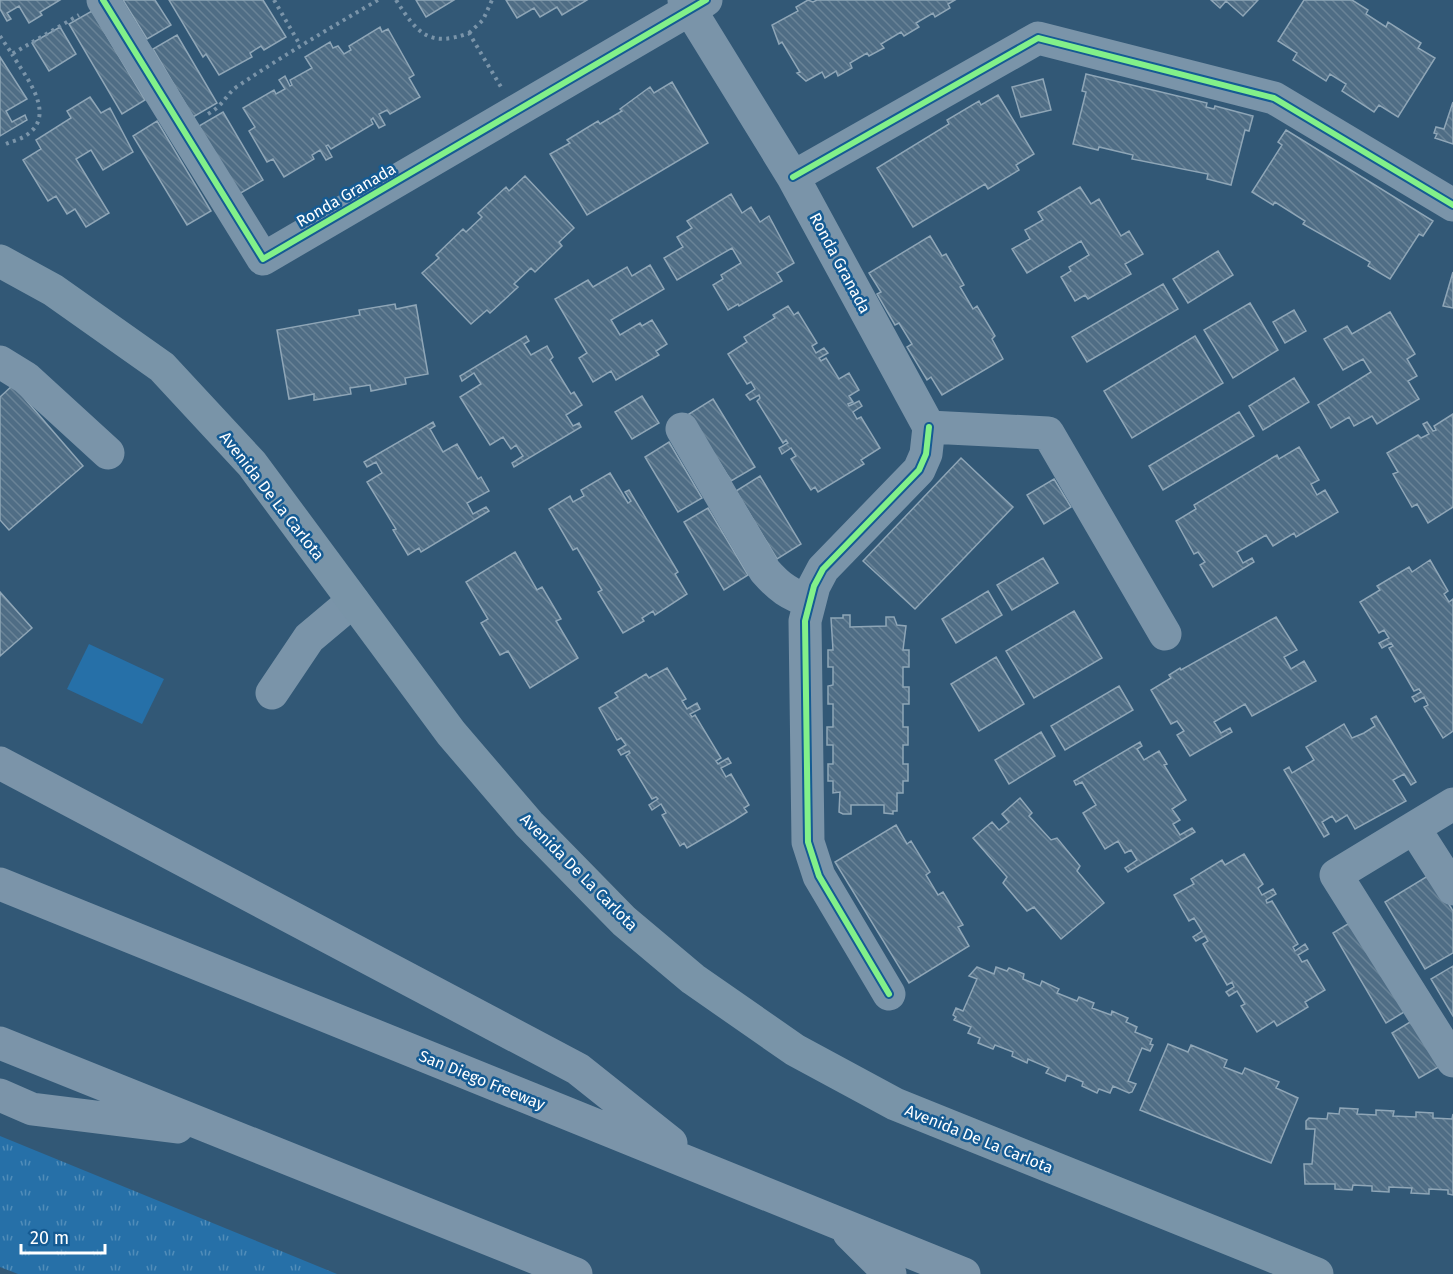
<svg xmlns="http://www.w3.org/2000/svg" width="1453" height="1274" font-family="'Fira Sans',sans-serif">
  <defs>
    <pattern id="grass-tufts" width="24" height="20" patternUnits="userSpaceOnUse" patternTransform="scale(1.5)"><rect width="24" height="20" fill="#2670a8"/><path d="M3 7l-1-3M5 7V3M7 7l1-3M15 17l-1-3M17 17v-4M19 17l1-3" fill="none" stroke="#518db9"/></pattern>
    <pattern id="building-back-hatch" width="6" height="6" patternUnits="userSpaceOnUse" patternTransform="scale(1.5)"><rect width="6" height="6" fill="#4f6d85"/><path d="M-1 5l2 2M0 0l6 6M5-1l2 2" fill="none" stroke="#698397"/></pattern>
  </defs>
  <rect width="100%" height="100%" fill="#325876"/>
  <path fill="url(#grass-tufts)" d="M0,1136l337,138h-319l-18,-7z"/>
  <path fill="#2670a8" d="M89,644l75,35 -22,45 -75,-35z"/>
  <path fill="url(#building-back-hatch)" stroke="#8fa6b7" stroke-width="1.5" d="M0,0h60l-20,12 2,3 -13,8 -10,-17 -12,7 4,6 -4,2 -7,-12z
    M123,0h32l16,25 -24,14z
    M169,0h94l23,37 -22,13 -3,-4 -11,7 2,4 -33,18 -13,-21 -3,3z
    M416,0h38l-28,17z
    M506,0h81l-25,15 -5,-8 -17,10 -6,-9 -17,10z
    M808,0l5,2 4,-2h138l-7,4 2,4 -15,9 -2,-4 -17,10 3,4 -15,9 -3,-4 -20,12 3,4 -15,8 -2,-3 -17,10 2,5 -14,8 -2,-5 -11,7 -3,-6 -16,9 -9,-8 3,-1 -18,-30 -3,2 -7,-19 26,-14 -2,-4z
    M1211,0h47l-15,16 -17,-15 -6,7z
    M1304,0h48l16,10 -2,4 20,13 2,-5 33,21 -3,5 17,10 -37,59 -19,-12 -5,7 -32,-21 4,-7 -16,-10 -4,7 -33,-21 4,-7 -19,-12z
    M92,11l53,89 -23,14 -53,-90z
    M60,27l16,27 -27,17 -17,-28z
    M380,27l2,5 6,-3 26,46 -5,3 11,19 -30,17 -3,-4 -8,4 6,11 -6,3 -6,-10 -2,2 2,4 -42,25 -3,-4 -2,1 6,11 -6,3 -6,-10 -8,5 2,4 -30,18 -11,-18 -6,3 -18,-31 6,-4 -12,-19 31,-18 2,4 9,-5 -6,-9 6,-4 5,10 2,-1 -2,-5 22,-12 -7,-11 25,-15 3,6 5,-2 6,8 7,-4 -2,-4z
    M177,35l40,68 -24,14 -40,-68z
    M0,57l27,42 -21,12 6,11 13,-7 2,5 -27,16z
    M1086,74l121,29 -1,4 8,2 1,-3 38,10 -4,15 -4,-1 -14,55 -24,-6 1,-5 -76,-15 1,-4 -34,-8 -1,3 -25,-6 13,-52 -4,-1z
    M1043,79l8,31 -30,7 -9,-30z
    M672,82l36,61 -121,72 -37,-61 20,-11 -3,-3 31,-19 2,3 22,-13 -2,-2 30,-22 4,6z
    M998,95l36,59 -18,11 3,5 -31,19 -3,-5 -72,43 -36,-59 72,-44 -2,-4 32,-19 2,4z
    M90,97l11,16 9,-5 23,44 -30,18 -12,-20 -15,9 33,54 -23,14 -11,-18 -8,5 -11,-18 -8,5 -25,-41 18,-11 -5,-9 35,-22 -4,-7z
    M1453,102v42l-18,-6 2,-4 -3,-1 2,-6 8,2z
    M223,112l40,68 -24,14 -40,-68z
    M157,121l54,90 -24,14 -54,-89z
    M1286,130l147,91 -10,15 -4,-2 -29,45 -22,-13 2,-4 -67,-38 2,-3 -30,-19 -2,3 -21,-13 30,-47 -4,-3z
    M525,176l49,52 -15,14 3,4 -27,26 -4,-4 -17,16 4,3 -28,26 -3,-3 -16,14 -49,-51 17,-15 -3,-3 27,-26 3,3 16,-15 -4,-4 28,-26 3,4z
    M1080,187l11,17 8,-5 22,37 8,-5 14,23 -18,10 6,10 -43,25 -3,-4 -10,6 -14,-24 10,-6 -2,-4 20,-12 -8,-14 -54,32 -15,-24 18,-10 -5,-9 18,-10 -5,-8z
    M731,194l11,19 9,-6 9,15 9,-6 25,47 -17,10 5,8 -43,25 -1,-2 -10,6 -15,-25 10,-6 -2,-4 20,-12 -9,-15 -55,32 -13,-22 19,-11 -6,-10 15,-9 -5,-7z
    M930,236l12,20 4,-2 18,31 -4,2 13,22 4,-3 18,30 -3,3 11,20 -61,36 -11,-18 -4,3 -20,-33 5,-3 -13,-21 -4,2 -18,-31 4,-2 -12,-19z
    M1218,251l15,24 -45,28 -15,-24z
    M650,265l14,24 -53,31 9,15 20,-12 2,3 10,-6 15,24 -11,7 3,4 -43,25 -5,-9 -18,11 -14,-24 8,-5 -32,-54 33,-19 5,7 34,-20 5,9z
    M1453,272v36l-10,-2z
    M1163,284l15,25 -91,53 -15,-25z
    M1250,303l28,47 -45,28 -29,-48z
    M395,304l1,5 20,-4 12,69 -23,4 1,6 -35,7 -1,-6 -20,3 1,6 -37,6v-6l-25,5 -12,-69 83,-15 -1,-5z
    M788,306l6,9 4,-3 19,31 -5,3 4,7 8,-5 4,5 -9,5 2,3 5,-3 13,21 10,-6 10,17 -10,6 4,6 -5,2 1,2 10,-5 3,5 -9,6 4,7 4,-2 19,31 -19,12 3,4 -46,28 -3,-5 -4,3 -20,-31 5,-3 -5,-8 -9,6 -3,-6 9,-5 -2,-3 -3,3 -26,-42 3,-3 -1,-3 -9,5 -4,-5 9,-6 -4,-7 -4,2 -19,-30 19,-12 -3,-5 31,-19 -2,-3z
    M1294,310l12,21 -21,12 -12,-21z
    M1390,312l25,42 -8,5 10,17 -9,5 11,18 -42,25 -5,-8 -18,10 -5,-9 -18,11 -13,-23 53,-33 -8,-13 -20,11 -19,-31 23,-13 5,8z
    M526,336l3,5 -5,3 7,11 16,-9 6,11 -3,3 21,34 3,-2 8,13 -16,10 7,11 6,-3 2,4 -67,40 -2,-4 11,-7 -7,-11 -5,4 -8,-12 -13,8 -30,-48 21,-13 -7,-11 -12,8 -2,-5z
    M1195,336l28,47 -91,55 -28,-47z
    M1294,378l15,24 -46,28 -14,-24z
    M13,385l70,81 -74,64 -9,-10v-123z
    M642,396l17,27 -27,16 -17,-27z
    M713,399l42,68 -24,14 -42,-67z
    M1239,412l15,24 -91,54 -14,-24z
    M1453,414v93l-25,16 -11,-19 -5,3 -19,-33 5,-2 -11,-19 31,-18 3,3 8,-4 -6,-10 4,-2 6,9 3,-1 -2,-4z
    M433,422l2,4 -5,3 13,23 14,-8 21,35 3,-2 8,14 -22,12 6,11 13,-7 3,4 -68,41 -2,-4 -11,7 -15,-25 3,-1 -29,-47 15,-9 -6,-11 -9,5 -3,-5z
    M669,442l33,56 -24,14 -33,-55z
    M1299,447l20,33 -8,4 6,11 8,-5 13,22 -42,25 -2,-4 -21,13 -7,-11 -29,17 6,11 9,-5 2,4 -41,25 -13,-22 5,-3 -7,-10 -4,2 -18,-33 20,-12 -2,-4 83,-50 2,4z
    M961,458l52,49 -98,102 -52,-48z
    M610,473l18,30 3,-2 -6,-9 4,-2 49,82 -3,2 12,20 -32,21 -2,-4 -11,7 2,3 -21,12 -25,-41 4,-2 -25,-42 -4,2 -24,-41 21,-13 3,6 11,-6 -3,-6z
    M760,476l41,68 -24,15 -41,-68z
    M1054,479l17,28 -27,17 -17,-29z
    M708,508l40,67 -24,15 -40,-68z
    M515,552l22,38 5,-3 19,32 -5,2 22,37 -48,30 -22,-37 -8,4 -19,-32 7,-4 -22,-37z
    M1043,558l15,25 -46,27 -15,-25z
    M1430,560l18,31 -4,3 5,8 4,-3v132l-10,7 -19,-31 4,-2 -4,-8 -9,5 -3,-5 9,-5 -2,-3 -5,2 -25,-43 4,-2 -2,-3 -9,5 -3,-5 10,-5 -5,-8 -5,3 -19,-31 20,-12 -3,-4 32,-19 3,5z
    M988,591l14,24 -46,28 -14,-24z
    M0,592l32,36 -32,28z
    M1074,611l28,47 -68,40 -28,-47z
    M843,615h7v12l36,-1v-9h8l3,8 9,1 -3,24h6v17h-6v20h6v17h-6v23h5v18h-5v19h5v17h-5v12h-6v18h-4v3l-9,-1v-8h-33v9h-8l-4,-2 1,-20 -7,1v-12h-5v-17h5v-19h-6v-18h6v-23h-5v-18l5,-1v-18h-5v-17h5l-2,-32h12z
    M1276,617l21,33 -13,7 7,12 13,-8 12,20 -64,35 -7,-12 -31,18 7,11 9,-5 2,4 -42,24 -13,-21 7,-4 -7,-10 -6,3 -20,-34 20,-12 -2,-3 11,-7 1,2z
    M996,657l28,47 -45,27 -28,-47z
    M667,668l19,31 -4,2 5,8 10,-6 3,6 -10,5 2,3 3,-2 26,43 -5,3 2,3 10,-6 3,5 -10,5 5,9 5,-3 18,31 -5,3 3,4 -14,9 -46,27 -3,-5 -4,3 -18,-31 4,-2 -5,-9 -9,6 -3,-5 9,-6 -2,-2 -4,2 -26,-43 4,-3 -1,-2 -8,4 -3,-5 8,-5 -5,-7 -4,2 -18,-32 19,-11 -3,-4 31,-19 3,4z
    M1119,686l14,24 -68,40 -14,-24z
    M1376,716l40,66 -5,3 -7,-11 -11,6 13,21 -51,28 -8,-14 -11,7 -4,-6 -10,6 7,12 -5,3 -40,-67 5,-3 3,6 22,-13 -8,-13 38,-23 8,14 12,-5 11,-7 -4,-7z
    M1041,732l14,24 -46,28 -14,-24z
    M1140,742l2,4 -5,3 7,11 15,-9 8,13 -3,1 22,35 -14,9 8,11 -7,4 7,11 12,-7 3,4 -67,40 -3,-4 12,-8 -6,-10 -6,3 -7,-12 -13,8 -22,-36 13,-8 -14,-23 -6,3 -2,-4z
    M1020,798l12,15 -3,3 22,24 6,-2 23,28 -3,5 27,32 -43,36 -27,-32 -7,4 -24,-28 4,-6 -34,-39 19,-16 7,8 10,-8 -7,-8z
    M896,825l11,19 4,-3 19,31 -4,3 12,20 5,-3 20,33 -5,2 11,19 -60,37 -74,-121z
    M1244,854l19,30 -5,4 4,7 11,-6 3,5 -10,6 1,3 5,-2 26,43 -5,3 2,4 10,-7 3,5 -10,6 4,7 5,-2 18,30 -20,12 3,5 -31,19 -3,-5 -17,11 -16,-26 4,-2 -8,-13 -8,5 -3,-4 8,-5 -2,-5 -5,3 -24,-41 5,-3 -3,-5 -9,5 -3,-4 9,-6 -8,-13 -5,3 -15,-26 20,-11 -3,-5 31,-19 3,5z
    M1431,874l22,37v42l-28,16 -40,-67z
    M1356,919l53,90 -23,14 -53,-90z
    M1453,966v50l-22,-37z
    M977,967l17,7 2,-7 11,4 2,-3 15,6 -1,5 17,7 2,-5 17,8 -2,4 20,8 2,-4 15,6 -2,5 19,7 1,-4 16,7 -2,4 11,5 -2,5 17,7 -2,5 3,1 -3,6 -8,-3 -14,33 8,3 -4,8 -3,1 -16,-7 -3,7 -11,-4 -2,4 -15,-7 1,-4 -16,-7 -2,6 -19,-8 3,-5 -21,-9 -1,4 -15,-7 1,-4 -18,-7 -2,4 -15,-6 2,-5 -12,-5 3,-6 -17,-7 2,-3 -3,-2 3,-7 7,3 14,-32 -8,-3z
    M1415,1019l27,46 -23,13 -27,-45z
    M1168,1044l20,8 3,-7 36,15 -3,7 18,7 3,-6 34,14 -3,6 22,10 -27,65 -131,-53z
    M1340,1108l18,1 -1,5 19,1v-5l18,1 -1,5 23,1v-5l17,1v5l19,1 1,-5v81l-5,-1v-4l-19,-1v5l-18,-1 1,-5 -23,-1v5l-17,-1v-5l-19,-1 -1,5 -17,-1v-5h-30l-1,-20h8l3,-35h-9v-8l3,-3 18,1 1,-6 11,1z"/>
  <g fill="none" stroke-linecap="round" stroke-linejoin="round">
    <path stroke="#7a94a9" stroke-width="4" stroke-dasharray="3 4.5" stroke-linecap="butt" d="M274,0l26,45
      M396,0c21,33 33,48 73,33l32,54
      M469,33l14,-13 9,-20
      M0,36l12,18 67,-39
      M208,114c16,-9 18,-20 30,-28 46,-31 92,-58 140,-86
      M6,144c7,-3 16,-5 22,-10 29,-21 -4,-59 -16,-80"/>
    <path stroke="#7a94a9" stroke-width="33" d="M103,0l160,259 443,-259
      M684,0l109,177 136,250
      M793,177l245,-139 236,60 179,107
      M0,362l26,16 82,75
      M929,427l119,6 117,201
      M682,429l83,142c14,16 25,24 45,30
      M272,693l37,-55 44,-37
      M1453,804l-117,71 117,186
      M1414,828l39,61
      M889,994l-70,-118 -11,-34 -3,-221 9,-35 9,-17 96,-99 7,-16 3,-27"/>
    <path stroke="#7994a8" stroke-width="33" d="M0,261l53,29 109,77 90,97 199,269 78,91 95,97 69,58 102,71 100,54 422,170"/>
    <path stroke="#7b94a9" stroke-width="33" d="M0,763l578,306 93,74
      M0,884l964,390
      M0,1043l576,231
      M0,1095l32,14 145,18
      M849,1233l41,41"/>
    <defs>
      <path id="cycleway" d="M103,0l160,259 443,-259
        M793,177l245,-139 236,60 179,107
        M889,994l-70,-118 -11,-34 -3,-221 9,-35 9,-17 96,-99 7,-16 3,-27"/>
    </defs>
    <use href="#cycleway" stroke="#155b93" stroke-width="10"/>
    <use href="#cycleway" stroke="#82f089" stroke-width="6"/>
  </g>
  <g text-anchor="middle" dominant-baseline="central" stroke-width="5" stroke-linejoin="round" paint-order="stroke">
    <g font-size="16" fill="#fff" stroke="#155b93">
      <text transform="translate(346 195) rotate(-30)">Ronda Granada</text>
      <text transform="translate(840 263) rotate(62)">Ronda Granada</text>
      <text transform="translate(272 496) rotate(52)">Avenida De La Carlota</text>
      <text transform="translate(579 872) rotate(45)">Avenida De La Carlota</text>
      <text transform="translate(482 1080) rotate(22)">San Diego Freeway</text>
      <text transform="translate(979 1139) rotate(22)">Avenida De La Carlota</text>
    </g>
  </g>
  <path d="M21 1244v9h84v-9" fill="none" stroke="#ffffff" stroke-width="3"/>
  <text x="30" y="1244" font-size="18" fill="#ffffff" stroke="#155b93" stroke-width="4.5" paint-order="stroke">20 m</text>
</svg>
